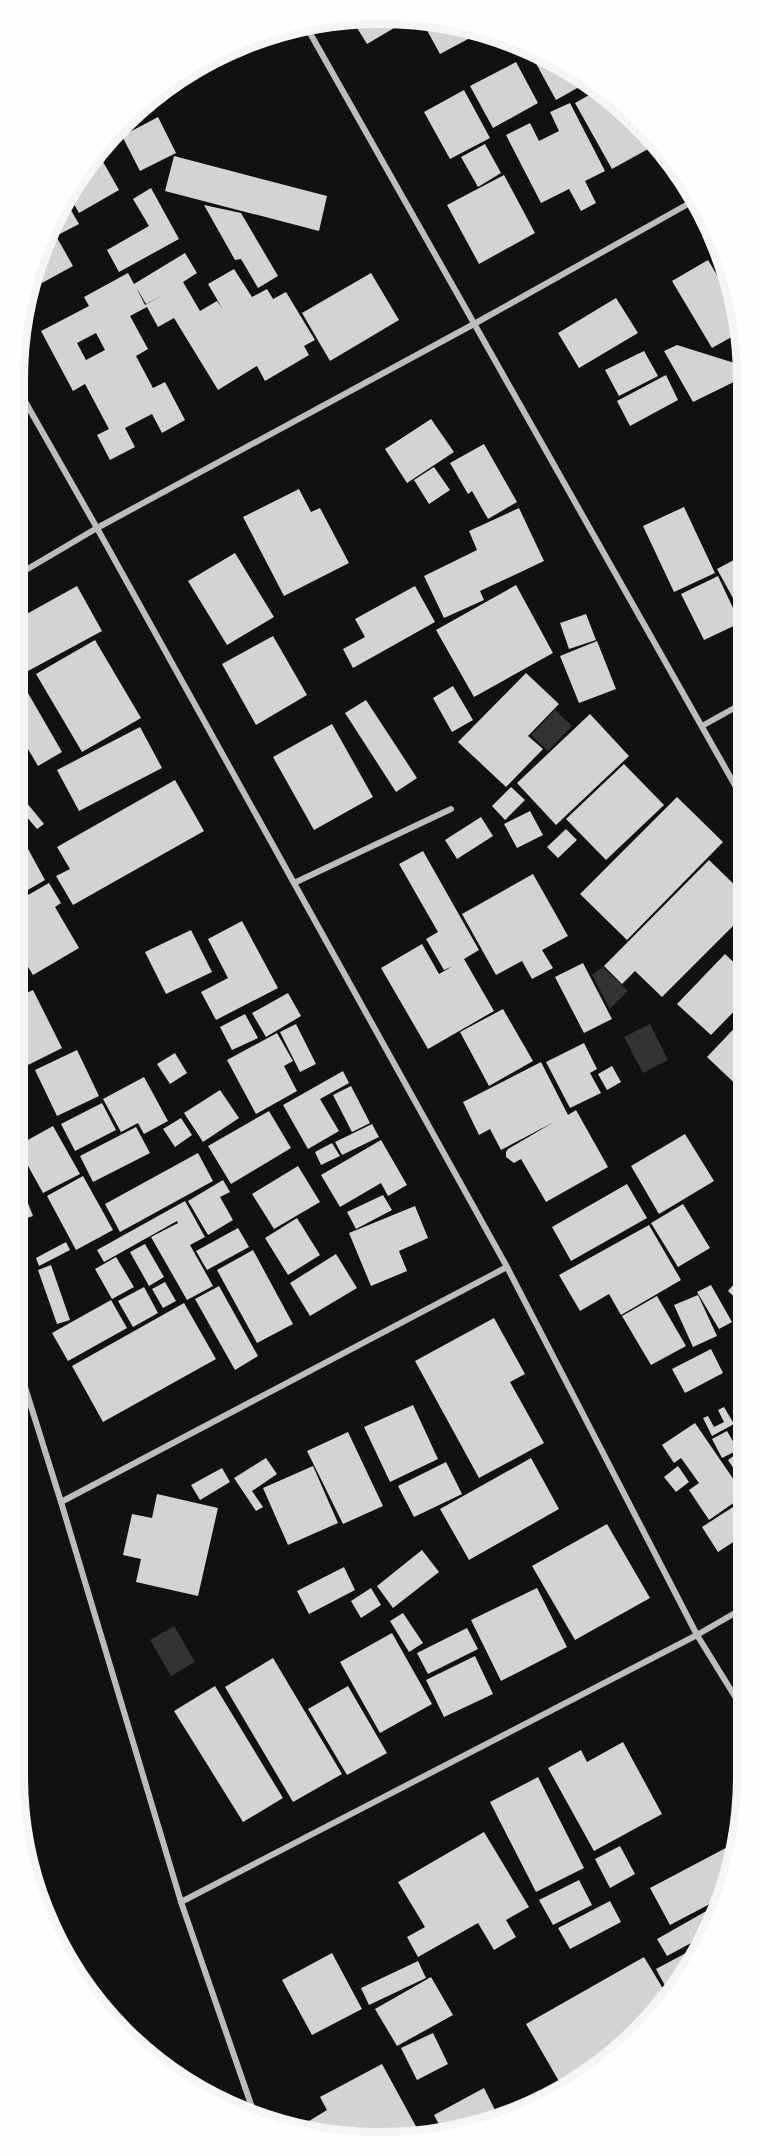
<svg xmlns="http://www.w3.org/2000/svg" width="761" height="2156" font-family="'DM Sans',sans-serif">
  <rect width="100%" height="100%" fill="#111"/>
  <path fill="#333" d="M555,710l17,16 -24,25 -17,-16z
    M603,967l25,24 -18,18 -18,-34z
    M650,1024l18,36 -25,13 -19,-36z
    M174,1626l21,36 -24,14 -21,-36z"/>
  <path fill="#d3d3d3" fill-rule="evenodd" d="M351,18h8l47,3 -39,23z
    M423,23l52,3 10,4 -45,24z
    M541,53l23,10 24,19 -32,18 -23,-42z
    M516,62l22,41 -45,25 -23,-42z
    M464,90l26,48 -40,21 -26,-47z
    M598,90l58,48 3,5 -47,26 -37,-66z
    M570,103l35,68 -20,10 11,22 -15,8 -12,-22 -28,14 -35,-68 24,-12 9,18 20,-10 -9,-19z
    M158,117l18,36 -36,18 -18,-35z
    M485,144l16,29 -23,14 -17,-30z
    M97,151l22,39 -40,23 -9,-16 19,-40z
    M174,156l153,40 -8,35 -154,-40z
    M504,175l31,58 -56,31 -32,-59z
    M151,188l28,51 -60,33 -12,-22 42,-24 -16,-27z
    M68,205l11,19 -23,12 17,30 -42,23 -4,-6 38,-76z
    M204,205l37,8 37,63 -20,12 -17,-29 -6,1z
    M185,253l12,20 -14,9 17,29 17,-10 5,7 -14,-24 26,-15 18,28 15,-8 6,10 13,-7 29,48 -11,6 5,9 -44,26 -8,-15 -39,24 -44,-72 -16,9 -11,-20 -17,9 18,33 -12,7 17,32 12,-6 20,38 -23,13 -10,-19 -27,14 10,19 -25,13 -13,-25 12,-6 -24,-45 -12,7 -32,-60 48,-25 -5,-9 44,-24 6,11zM136,287l10,17 15,-8 -16,9zM96,333l9,17 -19,10 -9,-17z
    M708,260l29,49 7,21 -32,18 -40,-67z
    M371,273l28,47 -69,41 -28,-48z
    M616,298l22,35 -59,35 -21,-35z
    M677,345l67,21v11l-51,25 -29,-51z
    M644,351l14,25 -39,20 -14,-26z
    M666,375l12,25 -48,26 -13,-25z
    M431,419l23,33 -47,31 -22,-34z
    M484,444l33,58 -29,17 -16,-28 -4,3 -18,-31z
    M434,467l16,23 -21,14 -15,-24z
    M299,489l12,23 9,-4 29,55 -65,33 -41,-79z
    M684,507l31,66 -41,19 -31,-66z
    M519,508l25,53 -64,30 4,9 -40,18 -20,-42 53,-26 -8,-19z
    M14,521l5,10 -5,3z
    M235,553l39,64 -47,28 -39,-64z
    M745,554v66l-28,-51z
    M718,576l22,47 -36,17 -23,-46z
    M516,585l37,68 -79,44 -38,-67z
    M77,586l25,45 -74,40 -14,-27v-23z
    M415,586l20,36 -82,46 -10,-19 22,-12 -10,-18z
    M586,614l10,26 -27,9 -9,-26z
    M273,636l34,59 -51,30 -34,-61z
    M95,640l46,78 -59,34 -46,-78z
    M597,641l19,48 -37,14 -19,-47z
    M526,673l33,31 -31,32 15,13 -37,38 -48,-45z
    M17,674l45,78 -24,14 -24,-41v-49z
    M453,686l20,34 -21,12 -19,-34z
    M366,700l51,78 -21,14 -51,-79z
    M590,714l39,42 -73,69 -39,-42z
    M332,724l41,73 -59,33 -41,-73z
    M140,727l22,41 -83,43 -22,-41z
    M624,764l40,41 -58,55 -40,-41z
    M175,780l29,51 -131,74 -17,-29 14,-7 -13,-22z
    M14,787l30,37 -7,5 -23,-27z
    M511,787l14,13 -20,20 -13,-14z
    M677,797l46,45 -96,98 -47,-46z
    M530,811l13,24 -26,13 -13,-24z
    M14,814l7,10 -7,6z
    M481,817l12,19 -36,23 -12,-19z
    M566,829l11,11 -19,18 -11,-11z
    M27,847l18,33 -31,18v-43z
    M423,851l56,99 -15,9 30,52 -66,38 -47,-81 41,-24 17,30 14,-8 -9,4 -18,-31 12,-7 -39,-68z
    M709,860l37,36v17l-84,84 -27,-26 -13,13 -18,-18z
    M533,874l35,62 -26,14 11,18 -21,11 -10,-18 -26,14 -34,-61z
    M49,883l12,20 -6,4 24,41 -46,27 -14,-23 -5,3v-52z
    M242,921l36,67 -62,32 -15,-28 27,-14 -20,-39z
    M191,930l21,42 -46,22 -21,-42z
    M725,954l21,20v25l-35,36 -34,-31z
    M16,960l12,22 -14,8v-29z
    M583,963l29,56 -28,14 -29,-56z
    M33,990l29,58 -48,24v-73z
    M288,993l13,23 -35,21 -14,-24z
    M503,1009l30,52 -44,25 -29,-54z
    M245,1014l13,24 -26,12 -12,-23z
    M746,1016v78l-39,-37z
    M296,1024l20,40 -16,8 -20,-40z
    M277,1033l16,28 -9,5 13,25 -41,23 -29,-54z
    M584,1043l13,26 -7,4 11,20 -31,15 -24,-46z
    M77,1050l22,46 -42,20 -22,-46z
    M175,1053l12,20 -17,11 -13,-20z
    M541,1062l27,53 8,-5 32,57 -62,35 -25,-43 -7,4 -8,-6v-5l2,-3 46,-27 -53,28 -11,-21 -11,6 -16,-33z
    M612,1066l9,16 -14,8 -9,-16z
    M343,1071l6,12 -29,16 19,32 -31,18 -25,-44z
    M144,1077l24,44 -24,13 -6,-11 -17,9 -18,-33z
    M351,1086l19,37 -18,9 -19,-37z
    M220,1090l19,28 -36,24 -19,-29z
    M102,1103l14,27 -41,21 -14,-27z
    M269,1111l22,37 -60,36 -23,-38z
    M181,1118l11,17 -17,12 -12,-18z
    M372,1124l7,13 -37,18 -7,-13z
    M53,1126l27,48 -37,19 -26,-47z
    M136,1127l14,26 -57,29 -13,-26z
    M685,1134l29,47 -55,33 -28,-48z
    M381,1140l26,45 -19,11 -7,-13 -41,24 -19,-32z
    M332,1143l8,13 -19,9 -6,-13z
    M198,1153l15,28 -93,51 -15,-28z
    M298,1166l22,36 -46,27 -22,-35z
    M83,1176l30,54 -37,20 -29,-54z
    M223,1180l7,12 -10,5 13,23 -25,15 -20,-34z
    M627,1184l20,34 -76,43 -19,-34z
    M24,1193l9,23 -15,5 -4,-12v-12z
    M383,1195l9,15 -36,19 -9,-17z
    M185,1201l20,36 -15,8 23,41 -26,14 -36,-63 27,-14 -1,-2 -73,41 -7,-12z
    M683,1204l27,44 -32,19 -27,-44z
    M415,1206l13,32 -29,13 8,20 -36,15 -22,-53z
    M297,1218l23,37 -32,20 -23,-37z
    M649,1225l32,55 -60,35 -12,-21 -29,17 -21,-36z
    M238,1228l11,19 -42,23 -11,-19z
    M66,1242l4,8 -31,16 -3,-8z
    M145,1244l19,33 -15,9 -19,-34z
    M253,1250l40,74 -36,19 -40,-73z
    M336,1254l21,34 -47,28 -20,-33z
    M116,1257l18,30 -22,12 -17,-30z
    M51,1265l19,55 -13,4 -19,-54z
    M746,1270v38l-18,-17z
    M165,1282l11,19 -13,7 -11,-19z
    M711,1285l21,37 -13,7 -22,-37z
    M219,1286l39,70 -23,14 -40,-71z
    M144,1287l14,26 -25,14 -15,-26z
    M698,1295l19,41 -24,11 -19,-42z
    M657,1296l29,50 -35,19 -29,-49z
    M111,1300l16,28 -59,33 -16,-28z
    M184,1303l32,56 -113,63 -31,-56z
    M494,1318l31,56 -15,8 34,61 -65,35 -64,-117z
    M711,1349l12,24 -38,20 -13,-24z
    M413,1405l25,54 -48,23 -26,-55z
    M724,1407l10,17 -22,12 -9,-18 5,-2 6,11 10,-5 -6,-12z
    M747,1415v14l-7,-10z
    M695,1423l52,76v13l-6,4 -10,-14 1,2 -23,16 -20,-30 10,-7 -18,-25 -7,5 -12,-18z
    M727,1431l11,19 -16,8 -10,-19z
    M348,1432l35,74 -40,18 -36,-73z
    M747,1441v19l-9,-13z
    M739,1452l8,12v21l-2,1 -17,-26z
    M266,1458l11,16 -25,17 11,16 -7,4 -22,-33z
    M531,1458l28,51 -90,51 -29,-51z
    M446,1462l16,32 -48,23 -16,-31z
    M313,1466l25,57 -50,22 -25,-57z
    M678,1466l11,16 -13,10 -12,-15z
    M222,1468l8,14 -30,18 -9,-15z
    M157,1494l61,14 -20,88 -62,-14 5,-23 -18,-4 9,-41 20,4z
    M733,1507l14,21v5l-29,19 -16,-25z
    M607,1524l43,74 -75,42 -43,-74z
    M422,1550l17,22 -46,36 -16,-22z
    M344,1567l11,23 -46,24 -12,-23z
    M371,1588l10,17 -20,13 -10,-17z
    M537,1588l30,59 -66,34 -30,-61z
    M403,1613l20,30 -14,9 -19,-31z
    M467,1628l11,21 -50,25 -11,-21z
    M392,1633l40,71 -52,29 -40,-71z
    M475,1656l18,38 -49,23 -18,-37z
    M273,1658l69,116 -49,28 -68,-115z
    M215,1686l68,112 -40,24 -69,-111z
    M348,1686l39,67 -40,22 -39,-66z
    M623,1742l39,72 -68,37 -46,-83 33,-18 6,12z
    M538,1777l46,91 -48,24 -46,-90z
    M484,1832l45,75 -23,13 10,17 -22,13 -16,-27 -60,34 -11,-20 18,-10 -27,-45z
    M739,1841l-4,29 -12,27 -53,28 -20,-37z
    M620,1846l15,28 -25,14 -15,-29z
    M579,1880l13,25 -39,20 -14,-25z
    M610,1901l11,21 -51,27 -12,-21z
    M710,1909l4,8 -8,18 -39,21 -10,-17z
    M701,1945l-16,35 -15,15 -14,-26z
    M332,1953l30,56 -50,26 -30,-55z
    M644,1957l24,40 -83,83 -21,10 -38,-66z
    M418,1961l8,17 -57,27 -8,-17z
    M431,1977l22,38 -56,31 -22,-37z
    M433,2033l15,31 -31,16 -16,-32z
    M382,2064l36,66 -8,4 -77,5 -17,-5 -7,-13 18,-11 -7,-13z
    M484,2088l13,26 8,-4 2,5 -32,15 -32,2 -9,-17z"/>
  <g fill="none" stroke-linecap="round" stroke-linejoin="round">
    <path stroke="#bcbcbc" stroke-width="6" d="M306,26l439,777
      M14,382l83,146 410,739 190,368 50,81
      M14,577l83,-49 377,-204 223,-125
      M702,726l43,-24
      M294,883l157,-74
      M14,1352l47,150 120,400 74,214
      M61,1502l446,-235
      M181,1902l516,-267 50,-29"/>
  </g>
  <path d="M0 0H761V2156H0ZM380 24H381A356 356 0 0 1 737 380V1776A356 356 0 0 1 381 2132H380A356 356 0 0 1 24 1776V380A356 356 0 0 1 380 24Z" fill="#fefefe" fill-rule="evenodd"/>
  <path fill="none" stroke="#f5f5f5" stroke-width="8" d="M380 24H381A356 356 0 0 1 737 380V1776A356 356 0 0 1 381 2132H380A356 356 0 0 1 24 1776V380A356 356 0 0 1 380 24Z"/>
</svg>
